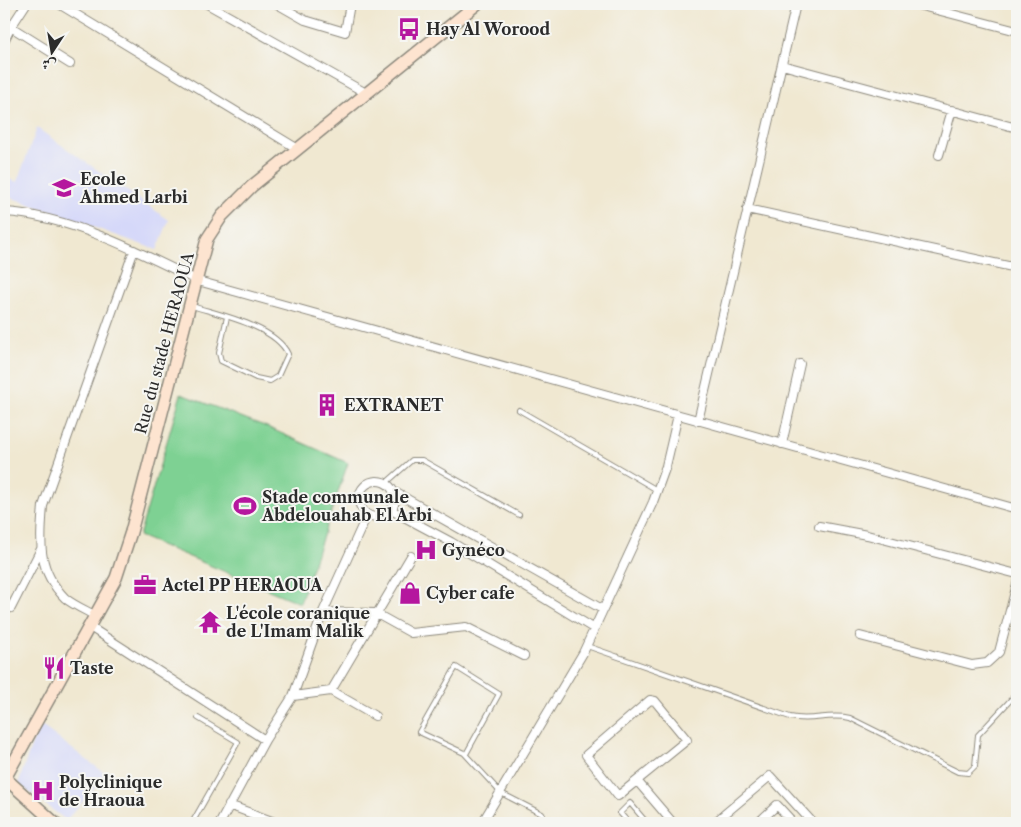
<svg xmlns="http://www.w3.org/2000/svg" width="1021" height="827" font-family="'Libre Caslon Text',Amiri,serif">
  <rect width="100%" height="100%" fill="#f6f6f2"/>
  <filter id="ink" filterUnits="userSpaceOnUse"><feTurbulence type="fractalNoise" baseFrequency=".02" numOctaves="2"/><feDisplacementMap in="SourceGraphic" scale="10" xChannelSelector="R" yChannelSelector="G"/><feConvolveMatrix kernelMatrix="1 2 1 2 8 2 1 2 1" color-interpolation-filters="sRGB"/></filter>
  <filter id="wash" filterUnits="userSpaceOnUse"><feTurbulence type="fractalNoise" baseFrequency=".0096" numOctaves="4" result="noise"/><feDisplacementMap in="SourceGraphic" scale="20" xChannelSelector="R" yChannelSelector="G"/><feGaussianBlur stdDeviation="1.12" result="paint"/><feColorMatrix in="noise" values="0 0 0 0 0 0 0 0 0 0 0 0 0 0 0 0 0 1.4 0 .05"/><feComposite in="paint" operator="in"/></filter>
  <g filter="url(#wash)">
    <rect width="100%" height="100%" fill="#f0e8d1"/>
    <path fill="#d5d8f9" d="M37,128l132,92 -12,30 -153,-55 5,-16 8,3z
      M39,724l68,51 -41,45 -48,-36z"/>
    <path fill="#7ed193" stroke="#547e5f" d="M181,394l86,33 81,36 -48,140 -161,-67z"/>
  </g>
  <g filter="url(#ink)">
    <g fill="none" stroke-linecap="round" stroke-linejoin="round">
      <defs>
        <path id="lane" d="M192,306c28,9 83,20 96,48l-10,22 -8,5 -14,-3 -35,-17 -2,-8 8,-36
          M519,410l138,80
          M386,483l26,-23h10l97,55
          M587,646l203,71c21,5 39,-4 60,1l108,54 10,1 7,-7 3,-31 39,-42
          M466,754l33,-60 -43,-27 -37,65 45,21 37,40 41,21 5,9
          M192,823l46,-81 -40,-24
          M629,823l-9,-10 10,-10 17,20"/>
        <path id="street" d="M26,4l-15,23 59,37
          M59,4l239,145
          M207,4l159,89
          M277,4l28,16 40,12 5,-28
          M914,4l103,27
          M4,41l7,-14
          M782,65l235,63
          M939,155l13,-45
          M747,209l270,59
          M4,212c63,3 138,41 194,69l819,228
          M698,421l98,-417
          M782,444l18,-80
          M359 499a18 18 0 1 1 36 0a18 18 0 1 1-36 0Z
          M393,491l209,118
          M391,510l60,32 142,86
          M819,526l48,9 150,39
          M4,605l7,3 30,-59
          M323,612l44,-97
          M96,616c-9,-5 -23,-11 -31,-18 -28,-28 -25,-56 -22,-92l91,-256
          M90,627l175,113
          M860,636l112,29 15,-2 12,-11 18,-68
          M331,691l44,25
          M293,696l38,-5 80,-135
          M650,700l5,1 32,39 -69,56 -32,-41z
          M638,782l35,41
          M229,805l48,18
          M220,823l45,-83 28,-44 30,-84 52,1 36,20 55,-6 58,29
          M482,823l101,-170 70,-151 13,-36 12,-51
          M714,823l56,-47 43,47
          M758,823l19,-18 12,13 -6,5"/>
        <path id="secondary" d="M4,777l51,46
          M4,780l112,-202 15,-46 76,-293 15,-23 30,-30 225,-182"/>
      </defs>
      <use href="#lane" stroke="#8e8a7e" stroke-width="6"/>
      <use href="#street" stroke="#8e8a7e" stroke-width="10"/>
      <use href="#secondary" stroke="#8e8a7e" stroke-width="14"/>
      <use href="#lane" stroke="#fff" stroke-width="4"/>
      <use href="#street" stroke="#fff" stroke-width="8"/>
      <use href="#secondary" stroke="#fde4d0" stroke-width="11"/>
    </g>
  </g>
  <defs>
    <symbol id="bus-bare" viewBox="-9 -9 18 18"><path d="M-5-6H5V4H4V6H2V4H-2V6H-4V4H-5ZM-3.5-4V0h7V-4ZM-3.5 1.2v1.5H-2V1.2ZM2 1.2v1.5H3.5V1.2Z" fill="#b5179e" stroke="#f6f6f2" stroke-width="2.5" paint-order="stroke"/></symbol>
    <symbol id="school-bare" viewBox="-9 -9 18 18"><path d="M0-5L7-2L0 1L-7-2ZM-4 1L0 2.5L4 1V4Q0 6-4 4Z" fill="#b5179e" stroke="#f6f6f2" stroke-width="2.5" paint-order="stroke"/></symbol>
    <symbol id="building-bare" viewBox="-9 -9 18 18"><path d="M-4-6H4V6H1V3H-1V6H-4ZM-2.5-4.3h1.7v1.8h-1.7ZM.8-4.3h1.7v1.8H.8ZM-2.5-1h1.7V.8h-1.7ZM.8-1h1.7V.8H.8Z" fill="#b5179e" stroke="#f6f6f2" stroke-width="2.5" paint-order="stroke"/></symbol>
    <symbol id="stadium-bare" viewBox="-9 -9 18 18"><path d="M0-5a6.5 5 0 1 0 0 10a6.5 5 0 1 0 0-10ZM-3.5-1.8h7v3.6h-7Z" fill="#b5179e" stroke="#f6f6f2" stroke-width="2.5" paint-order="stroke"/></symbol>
    <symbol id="hospital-bare" viewBox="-9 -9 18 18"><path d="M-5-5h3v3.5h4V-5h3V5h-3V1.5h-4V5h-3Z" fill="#b5179e" stroke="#f6f6f2" stroke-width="2.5" paint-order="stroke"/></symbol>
    <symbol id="office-bare" viewBox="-9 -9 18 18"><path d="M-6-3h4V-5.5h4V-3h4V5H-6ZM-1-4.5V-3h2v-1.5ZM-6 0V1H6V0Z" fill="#b5179e" stroke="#f6f6f2" stroke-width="2.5" paint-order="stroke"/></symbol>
    <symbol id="shop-bare" viewBox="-9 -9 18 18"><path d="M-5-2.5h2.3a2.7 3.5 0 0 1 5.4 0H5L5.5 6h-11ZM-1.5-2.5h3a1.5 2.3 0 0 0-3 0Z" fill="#b5179e" stroke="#f6f6f2" stroke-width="2.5" paint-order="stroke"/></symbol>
    <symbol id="temple-bare" viewBox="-9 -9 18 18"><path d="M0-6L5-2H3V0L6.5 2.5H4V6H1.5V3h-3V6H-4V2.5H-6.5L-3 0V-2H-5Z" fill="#b5179e" stroke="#f6f6f2" stroke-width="2.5" paint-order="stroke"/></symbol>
    <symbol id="restaurant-bare" viewBox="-9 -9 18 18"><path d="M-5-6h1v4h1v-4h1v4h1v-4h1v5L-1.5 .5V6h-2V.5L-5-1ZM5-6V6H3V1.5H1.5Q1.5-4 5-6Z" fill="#b5179e" stroke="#f6f6f2" stroke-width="2.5" paint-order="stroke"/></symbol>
  </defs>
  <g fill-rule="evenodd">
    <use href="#bus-bare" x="393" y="13" width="32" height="32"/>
    <use href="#school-bare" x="48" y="172" width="32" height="32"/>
    <use href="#building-bare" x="311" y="389" width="32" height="32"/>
    <use href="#stadium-bare" x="229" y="490" width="32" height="32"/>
    <use href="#hospital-bare" x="410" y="534" width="32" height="32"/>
    <use href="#office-bare" x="129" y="569" width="32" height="32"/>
    <use href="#shop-bare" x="394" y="577" width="32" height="32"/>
    <use href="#temple-bare" x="194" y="606" width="32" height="32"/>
    <use href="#restaurant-bare" x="38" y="652" width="32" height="32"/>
    <use href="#hospital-bare" x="27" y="775" width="32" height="32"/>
  </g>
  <g text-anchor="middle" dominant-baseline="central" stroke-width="4" stroke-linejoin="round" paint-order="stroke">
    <g font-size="16" font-weight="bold" fill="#2b2b2b" stroke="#f6f6f2" text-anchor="start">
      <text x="426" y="29">Hay Al Worood</text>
      <text x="80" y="179">Ecole<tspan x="80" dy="18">Ahmed Larbi</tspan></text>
      <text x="344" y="405">EXTRANET</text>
      <text x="262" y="497">Stade communale<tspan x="262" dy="18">Abdelouahab El Arbi</tspan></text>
      <text x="442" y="550">Gynéco</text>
      <text x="162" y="585">Actel PP HERAOUA</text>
      <text x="426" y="593">Cyber cafe</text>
      <text x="226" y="613">L'école coranique<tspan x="226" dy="18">de L'Imam Malik</tspan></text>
      <text x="70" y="668">Taste</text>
      <text x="59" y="782">Polyclinique<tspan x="59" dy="18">de Hraoua</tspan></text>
    </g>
    <g font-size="16" fill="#2b2b2b" stroke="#f6f6f2">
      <text transform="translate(164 343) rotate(-75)">Rue du stade HERAOUA</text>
    </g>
  </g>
  <rect width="1021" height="827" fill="none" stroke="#f6f6f2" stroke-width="20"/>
  <g transform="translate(52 52) rotate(192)" stroke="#f6f6f2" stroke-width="4" paint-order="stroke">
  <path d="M0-4L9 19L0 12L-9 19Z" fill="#2b2b2b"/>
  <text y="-8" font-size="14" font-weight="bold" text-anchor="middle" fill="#2b2b2b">ش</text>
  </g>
</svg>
